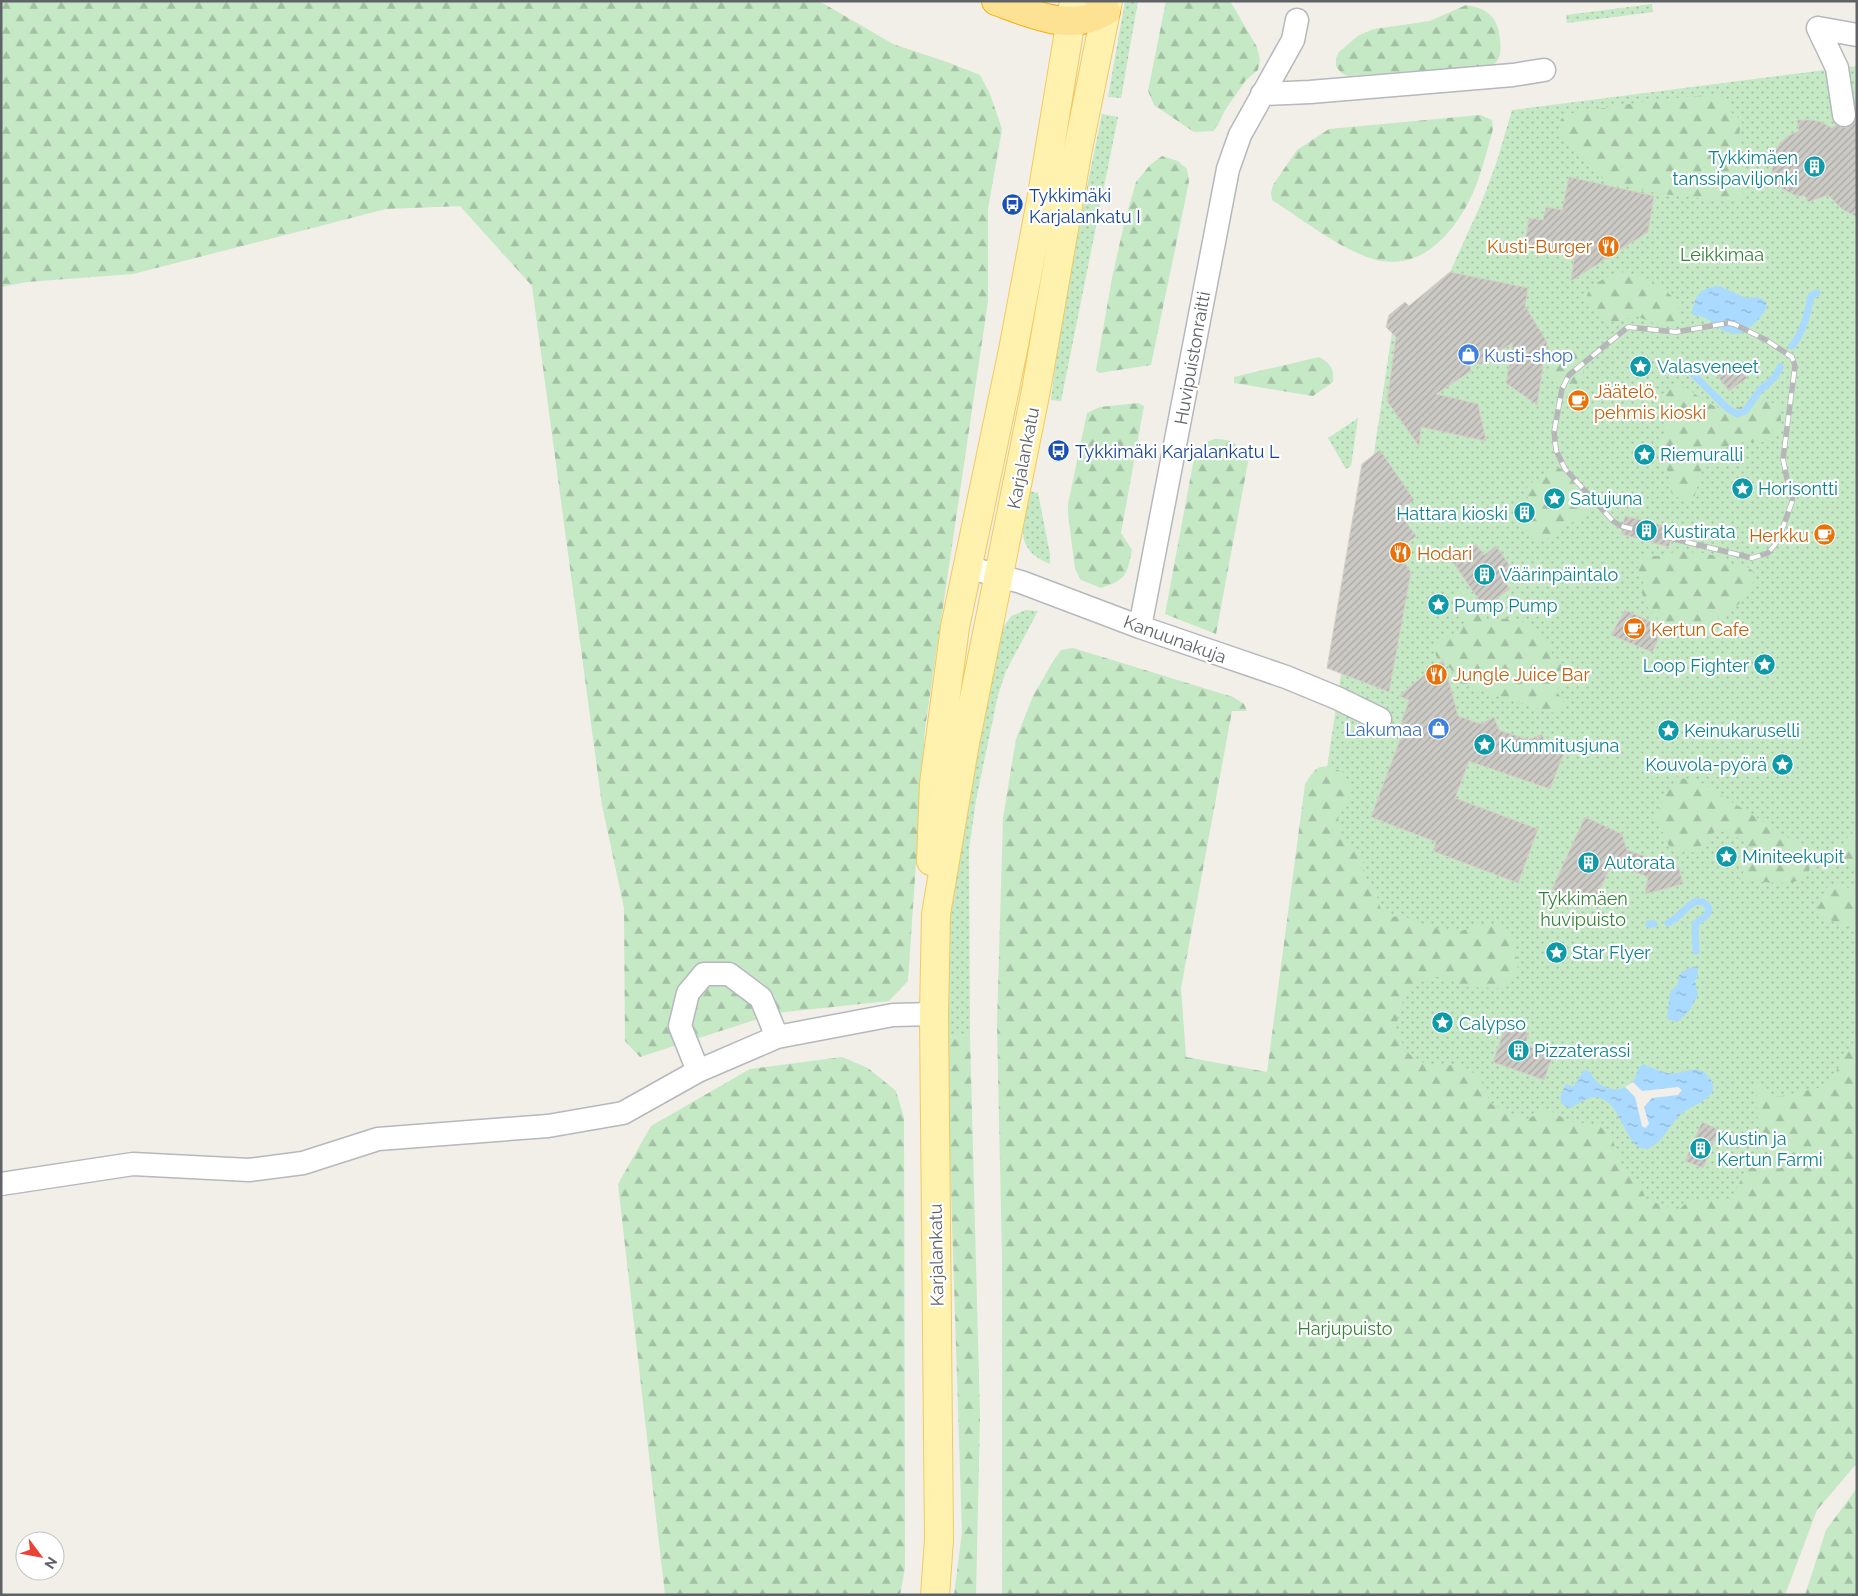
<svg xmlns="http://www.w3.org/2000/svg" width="1858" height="1596" font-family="Raleway,sans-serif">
  <defs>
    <pattern id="grass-dots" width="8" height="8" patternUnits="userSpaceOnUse" patternTransform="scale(1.25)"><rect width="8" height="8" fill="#c5e8c5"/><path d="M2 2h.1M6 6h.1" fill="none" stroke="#a3c0a4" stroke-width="1.8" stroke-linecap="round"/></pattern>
    <pattern id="forest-firs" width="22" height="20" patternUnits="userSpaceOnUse" patternTransform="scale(1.25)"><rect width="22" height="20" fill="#c5e8c5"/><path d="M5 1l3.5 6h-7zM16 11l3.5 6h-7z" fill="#a3c0a4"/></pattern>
    <pattern id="water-ripples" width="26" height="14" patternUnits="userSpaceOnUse" patternTransform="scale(1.25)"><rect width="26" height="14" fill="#aadaff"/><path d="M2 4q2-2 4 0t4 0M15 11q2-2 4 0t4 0" fill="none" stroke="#8eb4d2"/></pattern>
    <pattern id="building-hatch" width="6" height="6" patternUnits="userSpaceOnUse" patternTransform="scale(1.25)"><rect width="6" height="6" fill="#cccac5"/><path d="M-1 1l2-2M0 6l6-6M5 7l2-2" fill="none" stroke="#a9a8a4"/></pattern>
  </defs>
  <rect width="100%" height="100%" fill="#f1efe8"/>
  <path fill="url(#grass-dots)" d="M1125,1h13l-17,97 -13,-1z
    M1652,4l1,8 -86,11 -1,-8z
    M1857,66v1214l-580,-177 117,-784 56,-47 31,-68 16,-43 15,-51z
    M1102,114l16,3 -57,284 -10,-1 11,-91z
    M1358,418l-7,48 -5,3 -18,-31z
    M1029,491l9,2 12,61v10c-38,-15 -27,-42 -21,-73z
    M1026,610l12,1 -32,60 -8,24 -22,105 -7,49 1,186 -24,2 3,-129 30,-171 22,-106 10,-15z"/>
  <path fill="url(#forest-firs)" d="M1,1h818l74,43 54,18 33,13 10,19 12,35 -14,80v92l-63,428 -17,252 -19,20 -113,12 -136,44 -15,-16 -1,-133 -22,-103 -70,-519 -72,-80 -74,3 -253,65 -106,8 -26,5z
    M1166,1h64l27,46 3,13 -2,10 -12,10 -21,30 -7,15 -5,6 -19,1 -40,-27 -6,-14z
    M1466,5c22,3 33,13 34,36 1,11 1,17 -7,24l-145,11 -7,-3 -5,-7v-8l3,-6 20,-17 15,-6 56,-8z
    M1718,94l10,8 3,10 11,9c-1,5 -3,11 -3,16 -1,21 10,42 3,62l-7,2c-36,-3 -72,-5 -107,-14 -6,-1 -14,-2 -19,-4 -12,-6 -17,-20 -27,-27 -13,-10 -26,-20 -21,-37l11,-6 83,-13z
    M1480,115l12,5 1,9c-5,18 -10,37 -16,54 -17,44 -54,93 -107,75 -33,-11 -68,-39 -98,-58l-1,-7 2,-8 24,-35 32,-21z
    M1162,156l16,5 9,8 2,13 -38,183 -52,8 -3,-3 16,-92 13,-58 11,-38 14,-17z
    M1622,272c24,6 56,17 59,45l-7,9h-13l-25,-10 -22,6 -11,-5 -17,-16c2,-19 20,-23 36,-29z
    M1562,348l14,1 11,8c-5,19 -4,26 -22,36 -9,-8 -21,-26 -13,-38 2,-2 7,-5 10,-7z
    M1319,357c12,7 15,11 14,25l-20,14 -79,-13v-6z
    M1684,386l22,16 21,10c24,-7 27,-19 53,-6l1,14 -4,14 -13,8h-21l-22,7 -20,22 -7,28 -11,2 -12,-9 -2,-15 -9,-33 7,-20 -3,-16 2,-13 6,-8z
    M1138,403l6,3 -23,127 11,17c-5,25 -6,30 -31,38l-20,-8 -6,-11 -7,-55v-10l19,-91 13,-6z
    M1215,439c18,0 27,7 33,23l-32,172 -51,-20 30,-161 11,-11z
    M1560,468l20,19 13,17c-4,10 -44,34 -56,40l-14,-17 16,-13 -13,-19 2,-10 27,-16z
    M1675,551l28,2 17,4 7,7 20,3 6,4c3,32 -18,32 -37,49 -3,3 -5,6 -8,9 -7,7 -16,8 -25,10 -7,-4 -10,-9 -15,-13 -12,-9 -21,-14 -25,-30 -2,-5 1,-10 0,-15 -5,-15 -9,-10 2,-25h21z
    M1460,590l8,2 21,29 20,-3 11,2 29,22 3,13 13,11 3,6 -2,7 -10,11 9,15 -4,6 -6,2 -9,-2 -90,-29 -5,-13 -15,-13 -1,-9 4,-8 21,-6 6,-12 -13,-15v-8z
    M1073,648l160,49 11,7 3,7h-15l-51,277 5,69 81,15 38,-288c13,-20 15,-21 38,-12 10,21 8,26 -5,44l2,21 12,8 10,10 3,21 12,20 4,14 9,7 13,-1 31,12 24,4 21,-7 22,1 12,12 5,31 -15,19 -36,-1 -25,-10 -13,1 -14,8 -11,13 -4,10 -4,18 4,12 9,15 18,11h27l25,10 12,29 35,16 21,-11 22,12 29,4 13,11 12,32 16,16 7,15 32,12 12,-12 39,2 31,-54 -5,-70 17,21 55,-12 30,-49v426l-40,47 -32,85h-783v-337l-5,-233 6,-207 13,-79 17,-43 19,-33 9,-13z
    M1677,777l25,6 101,64c28,48 -38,35 -64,32l11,-17 -3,-19 -18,-10 -13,-3 -21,22 -17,2 -8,-6 -14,-30 8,-21z
    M1857,825v46l-18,-17 2,-8z
    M1839,883l18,10v37l-43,-16 14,-28z
    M970,1035l10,382 -4,178h-22l8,-63 -16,-495z
    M842,1057l26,11 28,23 8,27 1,450 -5,27h-235l-47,-411 33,-58 99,-57z
    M1857,1488v107h-52l21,-65z"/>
  <path fill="url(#water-ripples)" d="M1719,286l27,12 13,-1 7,5 1,4c-5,13 -16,21 -27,28 -22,-1 -20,-9 -37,-17 -4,-2 -7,0 -11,-3 3,-20 8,-26 27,-28z
    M1697,966l1,10 -3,5 3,14 -9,16 -12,11 -10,-3 3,-27 8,-8 1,-9 8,-6z
    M1643,1064c8,3 17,8 25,9 14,3 27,-11 40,3 2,2 5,6 5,9 2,13 -15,18 -23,23 -18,10 -24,30 -37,38 -28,16 -28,-49 -59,-49 -8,0 -16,8 -24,11 -15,-4 -9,-14 -4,-24l7,3 11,-17 6,2c7,16 30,25 43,9 5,-6 3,-13 10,-17z"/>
  <path fill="#f1efe8" d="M1633,1082l9,9 36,-4 4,3 -4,5 -26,3 -8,9 5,17 -4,4 -3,-2 -7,-29 -10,-10z"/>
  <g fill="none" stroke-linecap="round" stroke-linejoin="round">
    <path stroke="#aadaff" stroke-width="7" d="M1792,346c12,-15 15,-31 19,-50l6,-3
      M1691,372l36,36 10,6 8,-3 15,-21 15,-13 5,-10
      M1668,923c12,-5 17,-16 28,-22 7,1 10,1 13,8l-2,6 -12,9 1,27
      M1649,924h5"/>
  </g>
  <path fill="url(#building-hatch)" stroke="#d6d1c6" d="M1857,116v101l-15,-8 -14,-14 -20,7 -3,-6h-9l-15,-8 -9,-16v-10l3,-10 5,-9 8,-7 11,-5 -2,-11h15l9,2 11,6 4,-3 9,3 7,-3z
    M1569,177l85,19 -6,36 -77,49 3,-24 -50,-9 5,-30 14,2 3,-13 16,3z
    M1450,272l78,16 -3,18 22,36 -10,63 -31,-22 7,-41 -33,23 -12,-8 3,14 -35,23 42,10 8,37 -65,-14 -2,19 -32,-45 9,-64 -10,-10 3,-12 16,-13 4,4z
    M1734,361l13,17 -18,13 -13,-17z
    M1380,450l34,50 -16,11 18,25 -20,15 15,21 -22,120 -62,-24 35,-204z
    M1625,516l48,12 -4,19 -48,-13z
    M1476,544l8,11 12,-9 17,24 -11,8 8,11 -26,18 -32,-46z
    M1625,610l31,14 2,16 -6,12 -41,-17z
    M1443,660l15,56 23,8 13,-7 5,13 30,10 13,-6 4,12 18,7 -14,36 -81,-28 -14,37 83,31 -20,54 -85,-32 3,-9 -65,-25 30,-80 -4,-2 12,-35 -10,-4z
    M1585,817l37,17 5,16 52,18 4,16 -38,10 3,-17 -36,-14 -20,44 -40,-18z
    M1506,1025l23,8 -4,12 28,10 -9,25 -51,-18z
    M1702,1122l17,8 -16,38 -18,-7z"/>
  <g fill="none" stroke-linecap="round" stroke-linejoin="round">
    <defs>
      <path id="minor" d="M1818,28l19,40 7,47
        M1818,28l39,7
        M1262,94l48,-2 203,-17 31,-5
        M967,567l54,15 119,45 146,50 51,21 43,21
        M1140,627l88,-458 12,-34 53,-95 4,-20
        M698,1071l-18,-45 8,-33 16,-19h25l32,24 16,39
        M1,1184l132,-20 116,6 54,-7 75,-24 170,-13 75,-13 75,-42 79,-34 116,-22 41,-1"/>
      <path id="major" d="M931,861l3,-77 21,-157 58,-277 28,-149 33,-200
        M935,1595l4,-55 -5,-526 2,-100 29,-171 71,-353 41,-236 31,-153"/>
      <path id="highway" d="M996,1c36,13 75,32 110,10l-7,-10"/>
    </defs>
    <use href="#minor" stroke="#b5b8bc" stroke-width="25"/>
    <use href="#major" stroke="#f2c960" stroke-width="30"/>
    <use href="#highway" stroke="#f9ab00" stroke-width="30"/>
    <use href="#minor" stroke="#fff" stroke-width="22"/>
    <use href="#major" stroke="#fff2af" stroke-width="28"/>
    <use href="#highway" stroke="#fde293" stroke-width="28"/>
    <defs>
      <path id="rail" d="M1728,323l6,1 32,16 26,17 3,9 -12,93 4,20 6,14 -1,9 -14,39 -10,12 -16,5 -131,-32 -8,-5 -48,-52 -9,-19 -2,-18 8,-43 7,-14 59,-48 48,5z"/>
    </defs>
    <use href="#rail" stroke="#b6b7b8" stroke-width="5.5"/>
    <use href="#rail" stroke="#fff" stroke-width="4" stroke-dasharray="11" stroke-linecap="butt"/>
  </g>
  <defs>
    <symbol id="building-disc" viewBox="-11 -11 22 22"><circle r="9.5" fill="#0f9aa8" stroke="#fff"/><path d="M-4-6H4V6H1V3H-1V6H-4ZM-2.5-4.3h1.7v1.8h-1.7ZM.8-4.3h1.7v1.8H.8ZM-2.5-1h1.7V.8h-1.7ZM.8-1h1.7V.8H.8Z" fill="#fff"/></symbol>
    <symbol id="bus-disc" viewBox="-11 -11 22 22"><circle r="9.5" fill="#1a4fb4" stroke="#fff"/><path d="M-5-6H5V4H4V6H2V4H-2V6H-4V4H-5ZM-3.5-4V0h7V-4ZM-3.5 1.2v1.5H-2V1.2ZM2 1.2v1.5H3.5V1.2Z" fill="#fff"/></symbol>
    <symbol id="restaurant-disc" viewBox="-11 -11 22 22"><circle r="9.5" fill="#e8710a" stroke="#fff"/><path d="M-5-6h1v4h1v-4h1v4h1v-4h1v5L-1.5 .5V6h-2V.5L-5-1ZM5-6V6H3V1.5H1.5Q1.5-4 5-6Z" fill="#fff"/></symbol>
    <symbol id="shop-disc" viewBox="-11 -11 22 22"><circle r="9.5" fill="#3f7fe0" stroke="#fff"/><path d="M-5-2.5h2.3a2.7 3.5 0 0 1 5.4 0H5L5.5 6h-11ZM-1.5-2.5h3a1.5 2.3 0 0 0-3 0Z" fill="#fff"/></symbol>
    <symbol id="sight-disc" viewBox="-11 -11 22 22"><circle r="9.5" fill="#0f9aa8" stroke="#fff"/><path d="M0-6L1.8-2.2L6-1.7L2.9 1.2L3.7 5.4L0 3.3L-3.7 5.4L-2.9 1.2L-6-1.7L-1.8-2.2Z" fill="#fff"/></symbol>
    <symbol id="cafe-disc" viewBox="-11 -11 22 22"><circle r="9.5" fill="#e8710a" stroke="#fff"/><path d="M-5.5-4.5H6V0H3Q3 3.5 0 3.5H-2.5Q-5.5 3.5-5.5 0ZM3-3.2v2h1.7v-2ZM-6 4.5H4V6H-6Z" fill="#fff"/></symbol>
  </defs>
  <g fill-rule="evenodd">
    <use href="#building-disc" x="1802" y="154" width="25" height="25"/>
    <use href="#bus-disc" x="1000" y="192" width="25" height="25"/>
    <use href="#restaurant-disc" x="1596" y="234" width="25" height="25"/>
    <use href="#shop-disc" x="1456" y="342" width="25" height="25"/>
    <use href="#sight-disc" x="1628" y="354" width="25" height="25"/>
    <use href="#cafe-disc" x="1566" y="388" width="25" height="25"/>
    <use href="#bus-disc" x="1046" y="438" width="25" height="25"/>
    <use href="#sight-disc" x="1632" y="442" width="25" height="25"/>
    <use href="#sight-disc" x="1730" y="476" width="25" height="25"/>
    <use href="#sight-disc" x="1542" y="486" width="25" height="25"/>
    <use href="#building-disc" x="1512" y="500" width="25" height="25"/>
    <use href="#building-disc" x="1634" y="518" width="25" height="25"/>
    <use href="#cafe-disc" x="1812" y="522" width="25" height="25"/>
    <use href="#restaurant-disc" x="1388" y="540" width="25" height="25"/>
    <use href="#building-disc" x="1472" y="562" width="25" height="25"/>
    <use href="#sight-disc" x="1426" y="592" width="25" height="25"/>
    <use href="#cafe-disc" x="1622" y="616" width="25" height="25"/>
    <use href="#sight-disc" x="1752" y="652" width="25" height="25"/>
    <use href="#restaurant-disc" x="1424" y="662" width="25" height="25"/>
    <use href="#shop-disc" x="1426" y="716" width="25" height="25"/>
    <use href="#sight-disc" x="1656" y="718" width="25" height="25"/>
    <use href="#sight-disc" x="1472" y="732" width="25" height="25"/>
    <use href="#sight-disc" x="1770" y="752" width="25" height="25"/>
    <use href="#sight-disc" x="1714" y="844" width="25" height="25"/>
    <use href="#building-disc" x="1576" y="850" width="25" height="25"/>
    <use href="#sight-disc" x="1544" y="940" width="25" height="25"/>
    <use href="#sight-disc" x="1430" y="1010" width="25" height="25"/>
    <use href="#building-disc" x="1506" y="1038" width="25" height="25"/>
    <use href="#building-disc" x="1688" y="1136" width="25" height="25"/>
  </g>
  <g text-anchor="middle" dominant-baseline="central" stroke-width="4.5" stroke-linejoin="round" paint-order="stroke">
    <g font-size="18" fill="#0d838f" stroke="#fff" text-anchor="start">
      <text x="1798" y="157" text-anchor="end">Tykkimäen<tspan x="1798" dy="21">tanssipaviljonki</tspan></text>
      <text x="1657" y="366">Valasveneet</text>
      <text x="1660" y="454">Riemuralli</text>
      <text x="1758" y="488">Horisontti</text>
      <text x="1570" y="498">Satujuna</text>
      <text x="1508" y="513" text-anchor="end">Hattara kioski</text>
      <text x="1663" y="531">Kustirata</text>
      <text x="1500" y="574">Väärinpäintalo</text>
      <text x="1454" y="605">Pump Pump</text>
      <text x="1749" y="665" text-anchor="end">Loop Fighter</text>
      <text x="1684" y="730">Keinukaruselli</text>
      <text x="1500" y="745">Kummitusjuna</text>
      <text x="1767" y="764" text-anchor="end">Kouvola-pyörä</text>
      <text x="1742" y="856">Miniteekupit</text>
      <text x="1604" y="862">Autorata</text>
      <text x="1572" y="952">Star Flyer</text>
      <text x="1459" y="1023">Calypso</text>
      <text x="1534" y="1050">Pizzaterassi</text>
      <text x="1717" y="1138">Kustin ja<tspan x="1717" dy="21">Kertun Farmi</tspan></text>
    </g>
    <g font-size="18" fill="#164399" stroke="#fff" text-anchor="start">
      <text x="1029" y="195">Tykkimäki<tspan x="1029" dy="21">Karjalankatu I</tspan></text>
      <text x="1075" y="451">Tykkimäki Karjalankatu L</text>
    </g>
    <g font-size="18" fill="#c56008" stroke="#fff" text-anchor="start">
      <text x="1592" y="246" text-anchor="end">Kusti-Burger</text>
      <text x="1594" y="391">Jäätelö,<tspan x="1594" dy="21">pehmis kioski</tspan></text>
      <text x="1809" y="535" text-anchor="end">Herkku</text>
      <text x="1417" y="553">Hodari</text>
      <text x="1651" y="629">Kertun Cafe</text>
      <text x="1453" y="674">Jungle Juice Bar</text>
    </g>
    <g font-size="18" fill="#348238" stroke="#fff">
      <text x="1722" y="254">Leikkimaa</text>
      <text x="1583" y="898">Tykkimäen<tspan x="1583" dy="21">huvipuisto</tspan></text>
      <text x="1345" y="1328">Harjupuisto</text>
    </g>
    <g font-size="18" fill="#366cbe" stroke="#fff" text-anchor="start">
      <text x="1484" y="355">Kusti-shop</text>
      <text x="1422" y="729" text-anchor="end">Lakumaa</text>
    </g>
    <g font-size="18" fill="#5f6368" stroke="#fff">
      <text transform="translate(1192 358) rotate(-80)">Huvipuistonraitti</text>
      <text transform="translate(1023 458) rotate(-79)">Karjalankatu</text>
      <text transform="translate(1175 639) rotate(20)">Kanuunakuja</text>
      <text transform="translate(936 1255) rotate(-91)">Karjalankatu</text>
    </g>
  </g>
  <rect width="1858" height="1596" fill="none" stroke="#5f6368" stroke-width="5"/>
  <g transform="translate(40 1556) rotate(122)"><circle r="24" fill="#ffffff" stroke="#bfc1c3"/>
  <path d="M0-4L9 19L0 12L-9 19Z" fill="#ea4335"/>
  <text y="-8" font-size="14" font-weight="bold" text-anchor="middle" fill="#5f6368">N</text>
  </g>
</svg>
